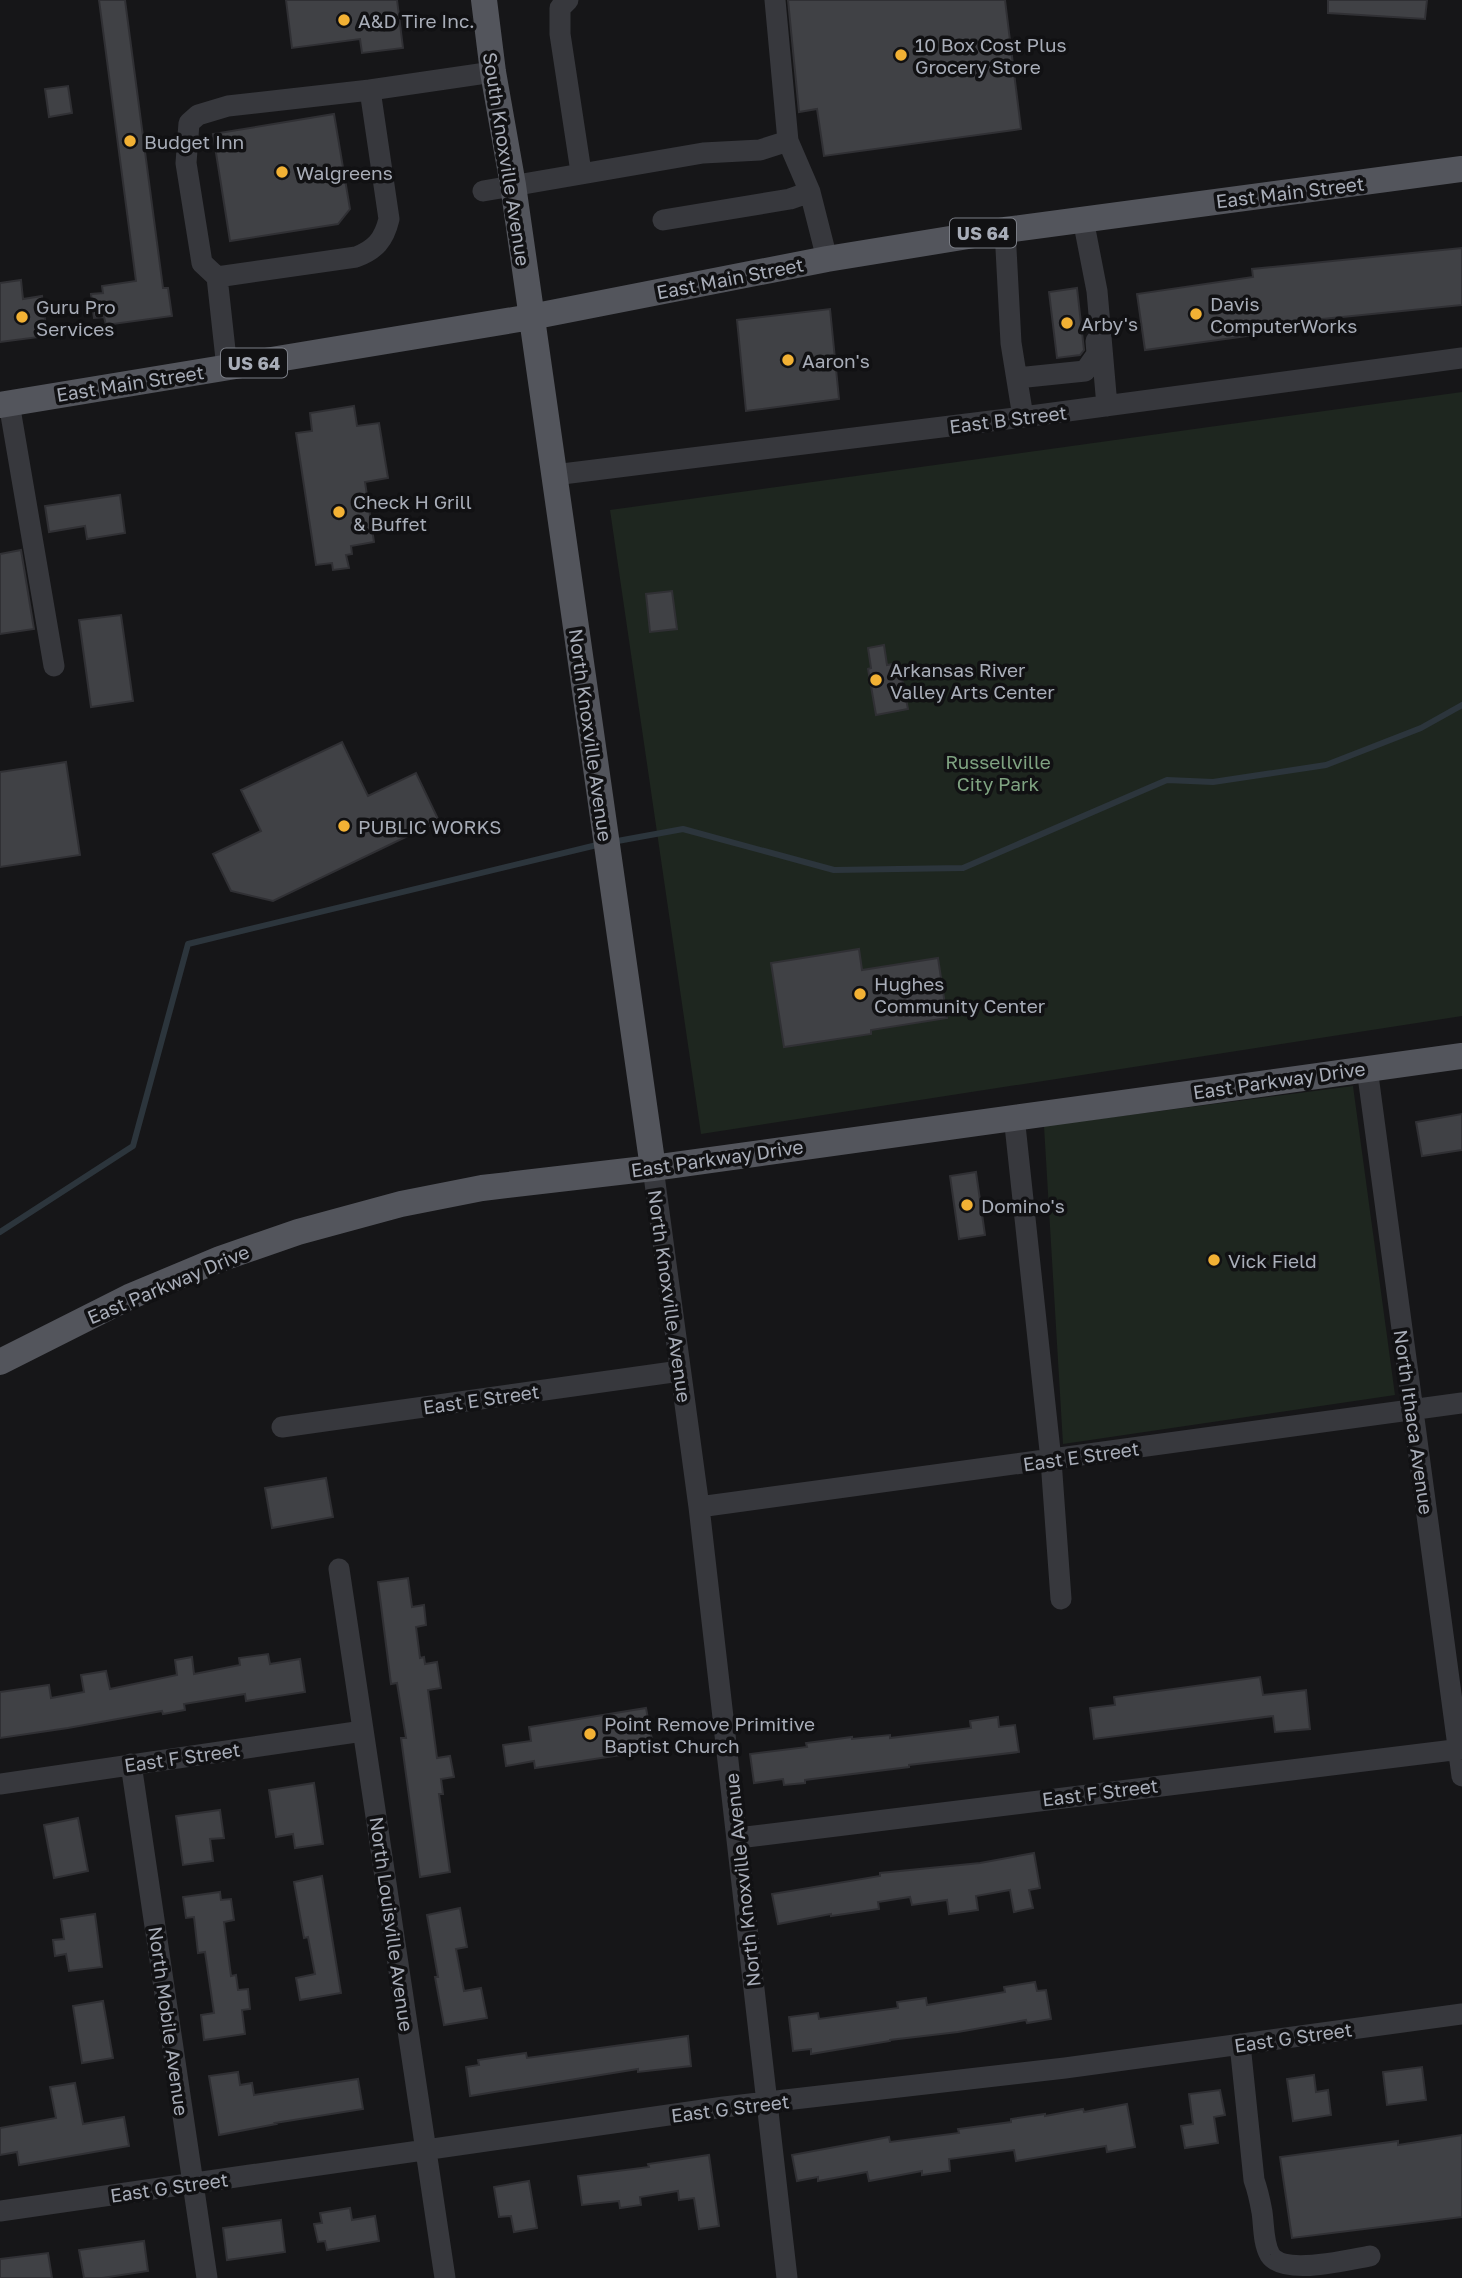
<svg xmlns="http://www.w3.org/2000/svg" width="1462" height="2278" font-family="'Golos Text',sans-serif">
  <rect width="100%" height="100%" fill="#161618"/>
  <path fill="#1e261f" d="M1462,392v624l-761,118 -91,-624z
    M1353,1086l42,309 -332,49 -19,-318z"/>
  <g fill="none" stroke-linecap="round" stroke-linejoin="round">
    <path stroke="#2c353c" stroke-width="6" d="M612,842l71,-13 151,41 129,-2 204,-88 46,2 113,-17 95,-37 41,-23
      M0,1232l133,-86 55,-202 413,-100"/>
  </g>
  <path fill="#404145" stroke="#303034" stroke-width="2" d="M99,0h26l38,288h5l4,28 -66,9 -2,-8 -10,1 -3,-24 12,-1 -1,-7 34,-5z
    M286,0h111l6,48 -41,5 -2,-14 -68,9z
    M788,0h217l16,129 -197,27 -7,-47 -18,3z
    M1328,0h99l-2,19 -97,-6z
    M68,86l4,27 -23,4 -4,-28z
    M334,114l16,95 -12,15 -108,17 -17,-107z
    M1462,248v57l-209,21 2,9 -110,15 -8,-56 116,-17 -1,-8z
    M21,280l2,19 19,-3 5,40 -47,6v-59z
    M1077,288l7,62 -4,5 -23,3 -8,-66z
    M830,309l9,90 -93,12 -9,-91z
    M354,406l3,20 22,-3 9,55 -23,4 9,60 -23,4 1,8 -6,1 3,13 -16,2 -1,-7 -16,2 -20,-132 16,-2 -2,-18z
    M120,495l5,38 -38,6 -2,-13 -36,6 -4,-26z
    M21,550l13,79 -34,5v-80z
    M672,591l5,38 -27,3 -4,-38z
    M121,615l12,86 -42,6 -12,-87z
    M884,645l3,20 12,-2 9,46 -32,6 -8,-46 3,-1 -3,-20z
    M342,742l26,54 48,-23 23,48 -166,80 -42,-10 -18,-37 48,-23 -20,-41z
    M66,762l14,93 -80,12v-95z
    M859,949l3,21 76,-12 9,60 -76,12v4l-87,13 -13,-84z
    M1462,1114v36l-40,6 -6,-34z
    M976,1172l9,63 -26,4 -9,-63z
    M326,1478l7,39 -61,11 -7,-40z
    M408,1578l4,29 12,-2 2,20 -10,2 4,31 4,-1 1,7 12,-2 4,26 -13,2 9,68 13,-2 4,21 -13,2 2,15h-4l11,78 -30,5 -19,-139h5l-9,-55 -6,1 -13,-102z
    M268,1654l2,10 30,-5 5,33 -59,9 -1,-7 -61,10 1,6 -22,4 -1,-3 -94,17 -68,10v-46l49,-7 2,13 33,-6 -3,-17 25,-4 4,18 67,-14 -2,-15 17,-3 2,17 46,-9 -1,-7z
    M1260,1677l3,18 43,-5 4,39 -35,3 -2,-16 -179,23 -4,-31 25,-3 -1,-8z
    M646,1708l8,42 -119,18 -1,-7 -28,5 -3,-21 28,-4 -2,-14z
    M998,1717l1,10 16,-2 4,27 -110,13v2l-104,13v3l-21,2 -1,-6 -29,4 -4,-29 57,-7 -1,-4 46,-6v2l38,-4v3l81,-10 -1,-7z
    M314,1783l9,61 -28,4 -2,-14 -17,3 -7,-47z
    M220,1810l4,28 -14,1 3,22 -30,4 -7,-49z
    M78,1818l10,53 -34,7 -10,-53z
    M1034,1853l6,35 -11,2 4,18 -19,4 -4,-22 -34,6 2,14 -29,4 -2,-14 -35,5 -2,-8 -32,5 1,7 -48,7v-2l-53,10 -6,-30 108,-18v-3l100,-10z
    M322,1876l19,117 -41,7 -4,-22 19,-4 -7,-37 -4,1 -10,-56z
    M220,1892l1,8 10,-1 3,21 -10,2 7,54 5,-1 2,15 10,-1 2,20 -8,1 3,24 -41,6 -3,-25 13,-2 -9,-61 -7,1 -4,-36 -8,1 -3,-21z
    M460,1908l7,39 -11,2 8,42 17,-3 6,30 -43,7 -9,-48h3l-11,-62z
    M95,1914l7,53 -33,4 -3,-17 -11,2 -2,-16 11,-1 -3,-20z
    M1035,1982l2,9 9,-1 5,29 -24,4 -1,-3 -68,12 -68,8v1l-79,13v-5l-18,2 -4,-34 29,-4 1,6 79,-11 -1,-6 29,-4 1,7 78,-13 -1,-5z
    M103,2001l10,57 -31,5 -9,-57z
    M688,2036l3,30 -53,6v-3l-168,27 -4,-29 13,-2 -1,-5 48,-7 1,5z
    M1422,2067l4,33 -39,5 -4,-33z
    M238,2072l2,13 12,-2 2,12 104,-16 5,30 -88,14 1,1 -57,11 -10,-59z
    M1314,2075l2,17 12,-2 3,25 -38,6 -6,-42z
    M75,2083l8,41 41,-7 5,29 -110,19 -2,-13 -17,3v-27l56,-10 -6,-31z
    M1220,2090l5,25 -11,2 4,26 -33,5 -4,-22 12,-2 -4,-30z
    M1127,2104l8,43 -28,5 -1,-6 -90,15 -2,-11 -65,9 1,12 -28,4v-4l-53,10 -2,-9 -49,9v-4l-21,4 -5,-26 97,-18 1,5 69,-9 -1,-4 53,-7v-3l34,-5v2l38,-7 1,3z
    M1462,2135v82l-170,21 -12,-81 118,-16v4z
    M709,2155l10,71 -20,3 -5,-31 -15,2 -1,-9 -38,6 1,8 -21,3 -1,-7 -37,4 -4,-29 71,-9 -1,-3z
    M529,2181l8,47 -23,4 -3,-16 -12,1 -5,-30z
    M350,2208l2,12 23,-4 4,25 -52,9 -2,-9 -7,1 -4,-18 8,-1 -2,-10z
    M281,2220l4,32 -58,8 -4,-32z
    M144,2241l4,30 -46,7h-18l-5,-28z
    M48,2253l4,25h-52v-19z"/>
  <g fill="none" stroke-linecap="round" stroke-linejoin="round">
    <path stroke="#37383d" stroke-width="21" d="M568,0l-8,8v26l21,138
      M775,0l13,141 22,51 17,67
      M483,191l220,-38 57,-3 28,-9
      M1083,219l14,72 10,115
      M663,220l127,-21 20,-7
      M1005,230l6,113 12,74
      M217,277l-15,-14 -16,-100 3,-40 9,-8 30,-9 142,-16
      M227,368l-10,-91 139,-20c19,-7 28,-17 33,-38l-19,-129 123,-18
      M1017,378l68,-7 12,-17 -1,-13
      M9,403l45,263
      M554,475l469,-58 439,-59
      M1367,1068l95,708
      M1014,1116l37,344 10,139
      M653,1168l46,339 88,771
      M282,1427l398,-56
      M699,1507l763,-104
      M339,1569l106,709
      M131,1764l76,514
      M0,1784l363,-53
      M738,1838l724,-89
      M1240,2044l14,136c4,11 6,21 8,32 2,13 1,31 8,43 14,21 78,5 100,1
      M0,2211l724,-104 341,-39 397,-54"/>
    <path stroke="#53555c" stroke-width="26" d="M484,0l9,72 20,113 140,983
      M0,405l531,-88 296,-58 178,-29 457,-61
      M0,1362l129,-65 91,-38 78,-27 103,-28 81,-16 171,-20 809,-112"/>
  </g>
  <g fill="#f2b134" stroke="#111113" stroke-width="2.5">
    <circle cx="344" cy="20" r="7"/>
    <circle cx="901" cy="55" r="7"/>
    <circle cx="130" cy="141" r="7"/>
    <circle cx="282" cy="172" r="7"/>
    <circle cx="1196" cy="314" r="7"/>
    <circle cx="22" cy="317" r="7"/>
    <circle cx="1067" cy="323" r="7"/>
    <circle cx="788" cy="360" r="7"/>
    <circle cx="339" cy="512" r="7"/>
    <circle cx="876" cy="680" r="7"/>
    <circle cx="344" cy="826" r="7"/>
    <circle cx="860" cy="994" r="7"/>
    <circle cx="967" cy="1205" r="7"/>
    <circle cx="1214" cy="1260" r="7"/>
    <circle cx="590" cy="1734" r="7"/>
  </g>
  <g text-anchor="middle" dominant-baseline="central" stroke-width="7" stroke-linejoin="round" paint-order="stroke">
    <g fill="#111113" stroke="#7b7e86" stroke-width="2">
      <rect x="950" y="218.5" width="66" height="29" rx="5"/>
      <rect x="221" y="348.5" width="66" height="29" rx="5"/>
    </g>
    <g font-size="18" font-weight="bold" fill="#a8adb8">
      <text x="983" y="233">US 64</text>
      <text x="254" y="363">US 64</text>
    </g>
    <g font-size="19" fill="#a8adb8" stroke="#111113" text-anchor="start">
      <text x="358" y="20">A&amp;D Tire Inc.</text>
      <text x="915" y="44">10 Box Cost Plus<tspan x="915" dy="22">Grocery Store</tspan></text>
      <text x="144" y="141">Budget Inn</text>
      <text x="296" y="172">Walgreens</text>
      <text x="1210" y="303">Davis<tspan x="1210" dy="22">ComputerWorks</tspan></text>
      <text x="36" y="306">Guru Pro<tspan x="36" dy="22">Services</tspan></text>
      <text x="1081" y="323">Arby's</text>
      <text x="802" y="360">Aaron's</text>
      <text x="353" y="501">Check H Grill<tspan x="353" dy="22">&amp; Buffet</tspan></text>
      <text x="890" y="669">Arkansas River<tspan x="890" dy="22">Valley Arts Center</tspan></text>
      <text x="358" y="826">PUBLIC WORKS</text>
      <text x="874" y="983">Hughes<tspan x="874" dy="22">Community Center</tspan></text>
      <text x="981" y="1205">Domino's</text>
      <text x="1228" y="1260">Vick Field</text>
      <text x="604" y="1723">Point Remove Primitive<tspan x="604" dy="22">Baptist Church</tspan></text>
    </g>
    <g font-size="19" fill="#a8adb8" stroke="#111113">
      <text transform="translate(507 159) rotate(81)">South Knoxville Avenue</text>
      <text transform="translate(1290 192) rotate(-7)">East Main Street</text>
      <text transform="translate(730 278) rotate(-11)">East Main Street</text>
      <text transform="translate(130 383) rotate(-9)">East Main Street</text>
      <text transform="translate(1008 419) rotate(-7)">East B Street</text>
      <text transform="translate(591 735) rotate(82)">North Knoxville Avenue</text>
      <text transform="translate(1279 1080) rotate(-8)">East Parkway Drive</text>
      <text transform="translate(717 1158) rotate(-8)">East Parkway Drive</text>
      <text transform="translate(168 1284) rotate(-23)">East Parkway Drive</text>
      <text transform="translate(670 1296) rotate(82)">North Knoxville Avenue</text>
      <text transform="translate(481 1399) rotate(-8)">East E Street</text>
      <text transform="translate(1414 1422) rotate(82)">North Ithaca Avenue</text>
      <text transform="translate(1081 1456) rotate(-8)">East E Street</text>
      <text transform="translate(182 1757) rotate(-8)">East F Street</text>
      <text transform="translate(1100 1792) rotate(-7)">East F Street</text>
      <text transform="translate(742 1880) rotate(-96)">North Knoxville Avenue</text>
      <text transform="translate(392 1924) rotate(82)">North Louisville Avenue</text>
      <text transform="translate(169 2021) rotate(82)">North Mobile Avenue</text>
      <text transform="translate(1293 2037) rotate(-8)">East G Street</text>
      <text transform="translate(730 2108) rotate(-7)">East G Street</text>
      <text transform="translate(169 2187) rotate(-8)">East G Street</text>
    </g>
    <g font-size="19" fill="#7fa381" stroke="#111113">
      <text x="998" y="761">Russellville<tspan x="998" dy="22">City Park</tspan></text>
    </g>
  </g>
</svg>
